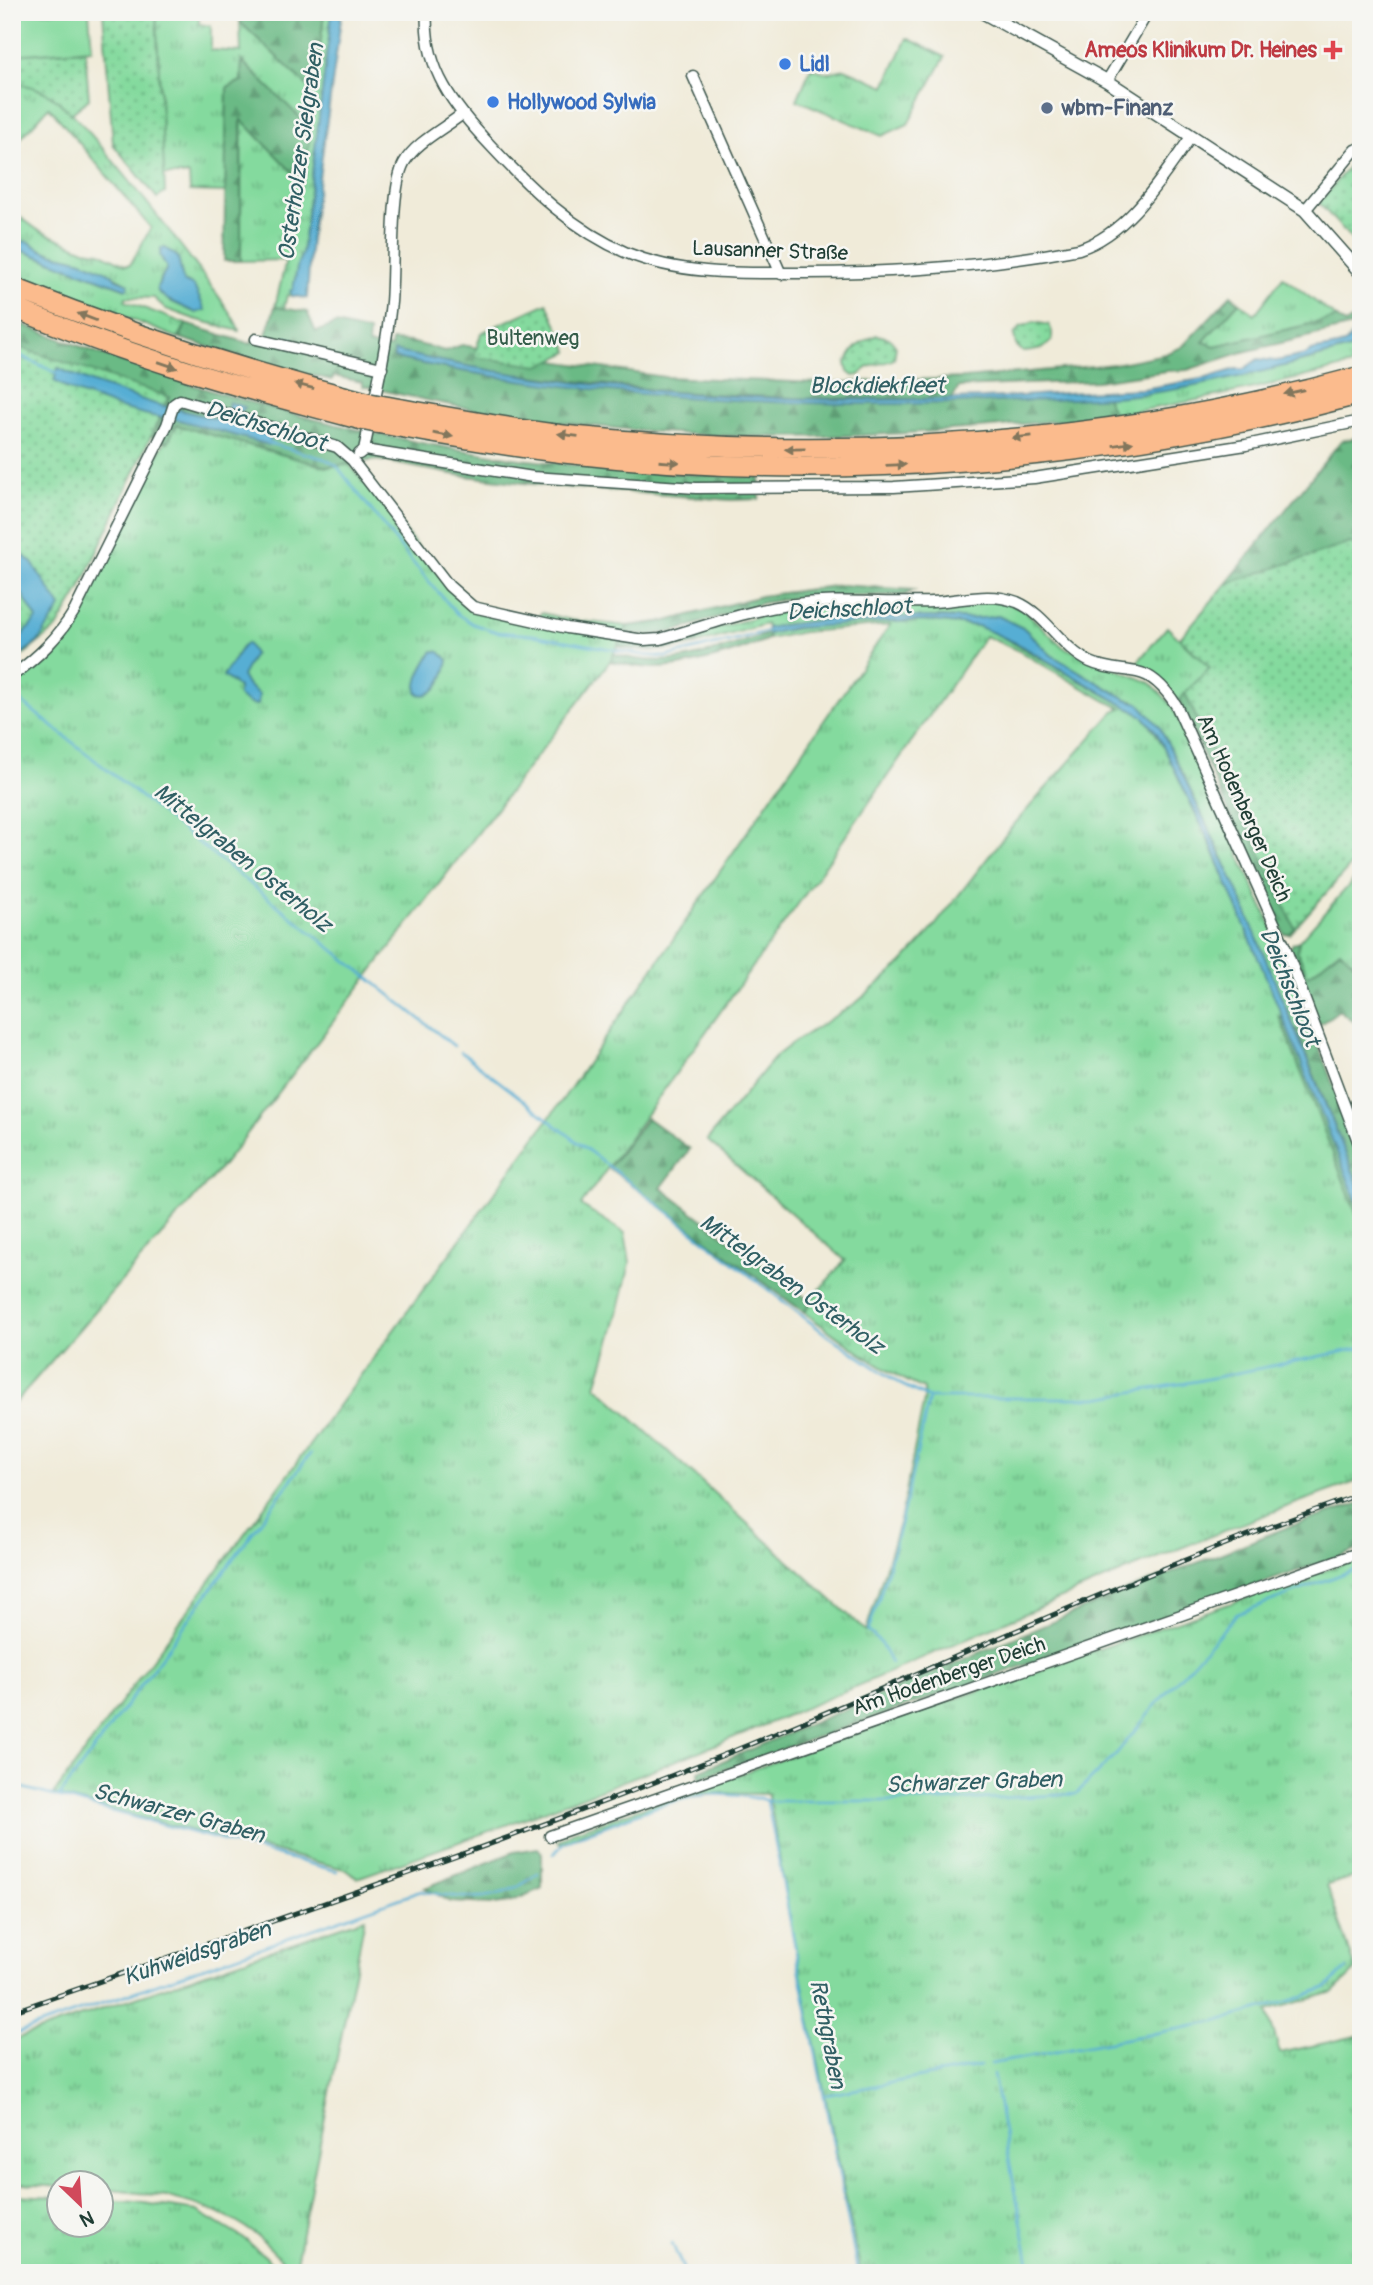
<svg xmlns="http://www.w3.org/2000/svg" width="1373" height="2285" font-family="Pangolin,sans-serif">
  <defs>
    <pattern id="grass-tufts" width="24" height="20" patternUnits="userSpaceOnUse" patternTransform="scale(1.75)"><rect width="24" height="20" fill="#84da9e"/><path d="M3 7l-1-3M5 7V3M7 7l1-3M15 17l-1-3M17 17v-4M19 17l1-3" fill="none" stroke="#6bb282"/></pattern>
    <pattern id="forest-firs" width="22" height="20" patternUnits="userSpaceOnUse" patternTransform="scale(1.75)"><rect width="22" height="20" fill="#6bba85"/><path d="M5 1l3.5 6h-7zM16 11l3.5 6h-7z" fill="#57986e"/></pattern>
    <pattern id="park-dots" width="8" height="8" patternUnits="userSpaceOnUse" patternTransform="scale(1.75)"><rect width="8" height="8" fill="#84da9e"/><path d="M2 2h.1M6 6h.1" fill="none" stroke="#6bb282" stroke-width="1.8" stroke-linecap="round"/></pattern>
  </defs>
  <rect width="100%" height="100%" fill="#f6f6f2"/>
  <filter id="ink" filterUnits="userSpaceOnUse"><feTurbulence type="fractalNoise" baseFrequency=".0143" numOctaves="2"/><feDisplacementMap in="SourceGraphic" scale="14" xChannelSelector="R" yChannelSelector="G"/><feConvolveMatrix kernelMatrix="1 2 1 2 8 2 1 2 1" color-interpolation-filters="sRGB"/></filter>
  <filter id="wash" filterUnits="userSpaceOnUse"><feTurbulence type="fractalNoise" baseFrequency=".00686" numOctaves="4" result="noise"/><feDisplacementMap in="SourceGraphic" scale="28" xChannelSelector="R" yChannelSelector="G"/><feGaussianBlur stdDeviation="1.57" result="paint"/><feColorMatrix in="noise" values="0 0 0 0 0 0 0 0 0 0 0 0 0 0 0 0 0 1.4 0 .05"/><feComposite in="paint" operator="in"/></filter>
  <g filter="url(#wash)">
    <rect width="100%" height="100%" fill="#f0ebd9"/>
    <path fill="url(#grass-tufts)" stroke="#528c69" stroke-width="2" fill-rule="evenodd" d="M156,12h43v12l12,2v24l30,2 -1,-30 75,70 9,-80h8l-30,242 -4,9 -5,27 -3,1 2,5 -5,-1 -3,13 -9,-1 11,-47 -45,1 1,-200 -1,20 -14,7 -1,104 -36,-1 -1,-16h-25z
      M907,38l38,19 -37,67 -26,12 -85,-36 14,-32 16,5 18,-4 40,17z
      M12,82c19,3 34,8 49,20 23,19 178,212 178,229l-45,-12 -28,-10 -12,-11 -28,-1 -1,4 61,23 -8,14 -166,-66v-25l114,42 3,-5c-15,-7 -28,-16 -44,-22 -19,-7 -40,-6 -55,-20l-10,-1 -8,-9v-21l26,19 47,20 15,2 25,13h5l21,-37 -102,-121 -37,41zM165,248l13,9 5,24c16,4 13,18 13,32l-28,-13 -9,-18 8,-15 -7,-12z
      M1283,277l54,41 -122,28 -13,-4 37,-40 16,12z
      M1357,347l-5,18c-79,20 -157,37 -238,50l-8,-18c85,-7 169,-28 251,-50z
      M176,424l151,43 22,-3 122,147 63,13 7,-11 30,7 57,6 -18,35 -387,504 -211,241v-724l41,-31 14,-15 98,-195 3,1z
      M986,600l18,2 18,6 41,39 88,36 21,22 106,236 40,104 -23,-17 -74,-174 -61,-127 -27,-27 -7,-1 -75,-44 -26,-26 -27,-13 -21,4 -36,-3 -117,2 -57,9 -1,-4 -70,20 1,-10 79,-23z
      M932,621l46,5 15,6 151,85c20,25 32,56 46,85 35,71 64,145 94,218l-4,-3 81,208v255c-194,67 -379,154 -568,233 -143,60 -289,114 -436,165l-13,-9 -291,-74 510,-696 327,-474 -87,7 -35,7v-5c53,-12 109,-12 164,-13zM985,636l32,14 89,51 16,7 -8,3 -103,117 -85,109 -28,30 -42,36 -62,39 -18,14 -69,84 138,120 -35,41 -5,12c38,28 75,57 119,76v11l-23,117 -35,114 -270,-245 19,-61 15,-62 -5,-30 -44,-28 225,-312z
      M1167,627l43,41 -31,33 -43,-37z
      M1361,872v98l-21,-20 -32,26 -11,-25 2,-10z
      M1361,1558v317l-34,10 29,85 -23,22 -66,19 13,42 81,-18v238h-500l-73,-362 -17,-105 -4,-12 -64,-1 -26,6 -95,34 -22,10 -2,-2 14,-9z
      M365,1918l-71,354c-14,-13 -28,-30 -43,-41 -49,-32 -93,-37 -149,-42v-5h-42l-1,3 -47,-4v-143z
      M12,2195l47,2 1,29h42v-26l35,2 60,9 49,29 20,17 12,16h-266z"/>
    <path fill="url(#forest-firs)" stroke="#457c5c" stroke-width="2" d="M241,12h83l-9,81 -75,-71z
      M242,61l69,67 -6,48h-9l-55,-57v142h-17l3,-173 14,-7z
      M1231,295l8,7 -36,40 12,4 122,-28 8,6 16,-10v10l-118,28 -56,18 -21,1 -69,10 -138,6 -7,12 -157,-1 -121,-6 -169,-19 -111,-21v6c237,50 472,50 712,39l8,18c-150,16 -303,29 -454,17 -51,-4 -102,-9 -153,-17 -48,-7 -97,-19 -145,-29v-4l-28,-6 -2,4 -67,-16 -85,-26 6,-14 65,20 4,-7 10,1 10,-31 32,5 9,20 20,-8 33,8 -1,13 23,3 1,-7 18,1 35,9 17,-6 77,14 125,18 156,6 145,-5 150,-14 50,-10 17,-7z
      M12,320c173,70 356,122 542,143 69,8 137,12 206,14l-1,22 -28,1 -181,-14 -92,-11 -81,-15 -50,7 -151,-42 -8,17 -15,-5 17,-40 -135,-43 -23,-10z
      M1361,437v114l-11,-8 -124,41 115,-143z
      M841,585l73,5 -9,5 -105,2 -38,6 -90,29 -22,3 -26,-2 4,-7 39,-5 94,-25z
      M697,634l-1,10c-31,7 -48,9 -78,2l3,-6 34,5z
      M768,634v5c-32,14 -80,29 -115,29 -14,0 -29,-4 -43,-7l4,-7c60,18 97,-3 154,-20z
      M1185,693l110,235 -5,6h-6l-105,-233z
      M1299,941l-2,10 11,25 32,-26 21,20v57l-22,-17 -20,15 -29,-76 3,-6z
      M1279,1016l5,4 77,192v13z
      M1295,1028l23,17 43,113v33z
      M647,1118l43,31 -29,39 149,113 -5,12 -196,-145z
      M1361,1503v46l-662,229v-7l422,-178 167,-66z
      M538,1848l4,5v35l-32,14 -16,2 -43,-2 -26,-14 89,-36z"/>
    <path fill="url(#park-dots)" stroke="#528c69" stroke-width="2" d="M103,12h53l9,181 -8,5 -44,-54z
      M85,50l4,49 -18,15c-19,-21 -31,-27 -59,-32v-27z
      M1361,157v93l-42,-47 36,-45z
      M547,303l22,49 -30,14 -65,-9 7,-24z
      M1034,322l15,3 3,7v9c-9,9 -17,10 -29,11l-7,-7 -2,-10 6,-8z
      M877,335l12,3 7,8 -2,13c-12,7 -26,3 -34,16l-7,1 -5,-4 -2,-9c7,-16 15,-21 31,-28z
      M12,345l157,52 -90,194 -22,37 -45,36z
      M1351,543l10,8v303l-66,74 -110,-235 25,-25 -30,-30 46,-54z"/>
    <path fill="#84da9e" stroke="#528c69" stroke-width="2" d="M12,12h77l3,37 -80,6z"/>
    <path fill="#57aed4" stroke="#3b7684" stroke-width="2" d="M332,12h10l-31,223 -4,63 -15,-2 -2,-5 3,-2 5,-26 4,-9z
      M12,232l8,9 10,1c13,13 34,13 52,19 10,3 21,9 31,14l3,4 13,5 -2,5 -115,-42z
      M161,248h4l13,9 5,24 11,5 11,24 -9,3 -28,-13 -10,-8 -1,-5 10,-19 -7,-13z
      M1356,332h5v14c-72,19 -144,39 -218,48 -29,4 -60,4 -90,6 -53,2 -106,4 -159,4 -168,0 -335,-11 -500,-46v-7c182,42 372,52 559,48 63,-1 127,-8 190,-10l64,-11 29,-9h8l14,-10 18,2 29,-6 6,-4 26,-5 7,-2z
      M58,368l35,15 62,21 70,17 4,-19 16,5 -9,12 -1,6 36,11 -2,9 -90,-25 -27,-4 -32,-8 -47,-17 -19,-10z
      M12,545l20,18 29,44 -23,35 -26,19v-15l25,-27 -25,-42z
      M998,616l27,13 26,26 14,8 61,36 13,4 21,24 77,162 124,302v21l-77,-192 -72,-173 -55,-114 -13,-16 -126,-73 -40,-18 -46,-5 -47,1 -91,6 -26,6 -1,-6c52,-10 103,-11 156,-11 26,0 50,4 75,-1z
      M247,643l7,11 -12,22 5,9 12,9 -1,11c-9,0 -13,-4 -20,-9v-9l-15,-11 20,-30z
      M433,651l7,1 8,8c-2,14 -13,42 -31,33 -2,-15 8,-29 16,-42z"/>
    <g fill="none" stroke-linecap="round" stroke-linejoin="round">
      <path stroke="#57aed4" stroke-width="2.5" d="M286,338l6,1
        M12,352l45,21
        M268,443l57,16 11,6 72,92 49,57 16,10 24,8 36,3 111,20 21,2 104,-26
        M13,695l441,351
        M461,1052l362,280 77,52 29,14h168l100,-17 164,-33
        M891,1663l-12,-22 -11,-10c27,-76 44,-154 61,-233
        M12,1785l325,86
        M59,1797l251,-343
        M767,1801l91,472
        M554,1854l8,-10 11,-6c41,-14 83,-35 126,-42 23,-4 48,0 71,5h172l134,-7 41,-41 42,-52 78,-87 124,-47
        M12,2035l409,-144c45,9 80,13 117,-18
        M991,2064l224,-42 81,-23 31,-12 20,-18
        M993,2075l38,198
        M826,2095l154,-29
        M672,2243l13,30"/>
    </g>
  </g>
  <g filter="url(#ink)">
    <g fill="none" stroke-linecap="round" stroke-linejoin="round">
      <defs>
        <path id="minor" d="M427,12c-4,56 28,96 64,134 40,43 82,84 136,107 56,23 119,20 178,20 91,0 185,-7 274,-24 50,-16 83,-72 112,-112
          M693,76l88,198
          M1107,81l41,-69
          M1305,210l50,-60 6,-2
          M256,339l126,29
          M364,450l169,27 163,11 198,-1 140,-9 212,-33 115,-24
          M359,454l5,-4c10,-49 22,-98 27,-148 3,-33 -1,-113 13,-139 11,-20 39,-34 57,-48
          M12,676c26,-19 46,-38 63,-66l92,-185 7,-21 6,-4 157,47 15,13 97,126 24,21 94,21 77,12 16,-1c42,-12 85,-28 129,-34 47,-7 96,-1 143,-3 28,-1 57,-11 85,0 30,13 44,46 73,60 15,7 31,7 47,10 17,3 30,19 39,33l109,242 76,202
          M550,1836l811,-284"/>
        <path id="tertiary" d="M982,12l125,69 198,129 56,63"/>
        <path id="motorway" d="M12,287c117,47 236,85 358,116
          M12,307c115,49 234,83 354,114
          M380,405c64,11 128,24 193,31 264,26 531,10 788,-60
          M376,423c63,11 125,23 188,30 266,31 538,10 797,-59"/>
      </defs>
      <use href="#minor" stroke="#3e574d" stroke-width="13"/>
      <use href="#tertiary" stroke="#3e574d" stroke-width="15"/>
      <use href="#motorway" stroke="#3e574d" stroke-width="22"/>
      <use href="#minor" stroke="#fff" stroke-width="10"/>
      <use href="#tertiary" stroke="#fff" stroke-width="12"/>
      <use href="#motorway" stroke="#fbbb8d" stroke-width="19"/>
      <defs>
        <path id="rail" d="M12,2012c242,-85 486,-166 724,-262 209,-85 412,-183 625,-256"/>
      </defs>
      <use href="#rail" stroke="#1f3d34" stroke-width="5"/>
      <use href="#rail" stroke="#f6f6f2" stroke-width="2.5" stroke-dasharray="8" stroke-linecap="butt"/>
      <defs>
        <path id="motorway-bridge" d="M370,403l10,2
          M366,421l10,2"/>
      </defs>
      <use href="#motorway-bridge" stroke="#3e574d" stroke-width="22" stroke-linecap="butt"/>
      <use href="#motorway-bridge" stroke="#fbbb8d" stroke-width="19"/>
    </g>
    <defs><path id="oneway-solid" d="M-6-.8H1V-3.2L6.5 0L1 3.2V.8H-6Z" transform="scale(1.75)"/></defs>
    <g fill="#82765c">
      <use href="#oneway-solid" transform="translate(87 317) rotate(-159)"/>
      <use href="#oneway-solid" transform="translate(168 365) rotate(19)"/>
      <use href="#oneway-solid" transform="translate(304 386) rotate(-165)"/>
      <use href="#oneway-solid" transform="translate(1294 392) rotate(167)"/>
      <use href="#oneway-solid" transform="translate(443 435) rotate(10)"/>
      <use href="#oneway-solid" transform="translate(568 435) rotate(-173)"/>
      <use href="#oneway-solid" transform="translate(1022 437) rotate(174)"/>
      <use href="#oneway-solid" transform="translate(1123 444) rotate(-9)"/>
      <use href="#oneway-solid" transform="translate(795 449) rotate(179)"/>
      <use href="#oneway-solid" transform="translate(669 462) rotate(4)"/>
      <use href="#oneway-solid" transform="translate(896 465) rotate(-2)"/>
    </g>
  </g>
  <path fill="#e0444e" stroke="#f6f6f2" stroke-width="2.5" d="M1329.5 39.5h7v7h7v7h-7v7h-7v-7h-7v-7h7z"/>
  <g fill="#3f7fe0" stroke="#f6f6f2" stroke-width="2.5">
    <circle cx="785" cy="64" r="7"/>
    <circle cx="493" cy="102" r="7"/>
  </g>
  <circle fill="#5c6f8a" stroke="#f6f6f2" stroke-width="2.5" cx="1047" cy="108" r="7"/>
  <g text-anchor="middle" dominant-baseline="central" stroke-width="5" stroke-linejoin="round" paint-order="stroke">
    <g font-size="21" font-weight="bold" fill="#be3a42" stroke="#f6f6f2" text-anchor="end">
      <text x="1317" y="50">Ameos Klinikum Dr. Heines</text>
    </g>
    <g font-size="21" font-weight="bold" fill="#366cbe" stroke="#f6f6f2" text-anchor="start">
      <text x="799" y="64">Lidl</text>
      <text x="507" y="102">Hollywood Sylwia</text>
    </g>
    <g font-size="21" font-weight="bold" fill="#4e5e75" stroke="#f6f6f2" text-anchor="start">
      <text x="1061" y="108">wbm-Finanz</text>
    </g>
    <g font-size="21" fill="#1f3d34" stroke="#f6f6f2">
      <text transform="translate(770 251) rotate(2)">Lausanner Straße</text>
      <text transform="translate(1244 808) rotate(66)">Am Hodenberger Deich</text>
      <text transform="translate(949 1676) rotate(-19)">Am Hodenberger Deich</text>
    </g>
    <g font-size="21" fill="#335c49" stroke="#f6f6f2">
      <text x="533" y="338">Bultenweg</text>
    </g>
    <g font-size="23" font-style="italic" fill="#305f64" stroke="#f6f6f2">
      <text transform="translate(301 152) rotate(-82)">Osterholzer Sielgraben</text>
      <text x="877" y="385">Blockdiekfleet</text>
      <text transform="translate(266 426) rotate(17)">Deichschloot</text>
      <text transform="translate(849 609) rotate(-3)">Deichschloot</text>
      <text transform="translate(243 858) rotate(39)">Mittelgraben Osterholz</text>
      <text transform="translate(1290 987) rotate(68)">Deichschloot</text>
      <text transform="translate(792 1284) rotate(36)">Mittelgraben Osterholz</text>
      <text transform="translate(974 1782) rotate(-2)">Schwarzer Graben</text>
      <text transform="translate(179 1813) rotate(15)">Schwarzer Graben</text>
      <text transform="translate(197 1953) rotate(-19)">Kuhweidsgraben</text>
      <text transform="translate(828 2034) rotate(79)">Rethgraben</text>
    </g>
  </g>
  <rect width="1373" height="2285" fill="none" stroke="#f6f6f2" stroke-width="42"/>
  <g transform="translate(80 2204) rotate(155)"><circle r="33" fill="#f6f6f2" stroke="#a0aca6" stroke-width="2"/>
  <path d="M0-5L12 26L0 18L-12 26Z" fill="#d1495b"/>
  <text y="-10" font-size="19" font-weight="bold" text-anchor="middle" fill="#1f3d34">N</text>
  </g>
</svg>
